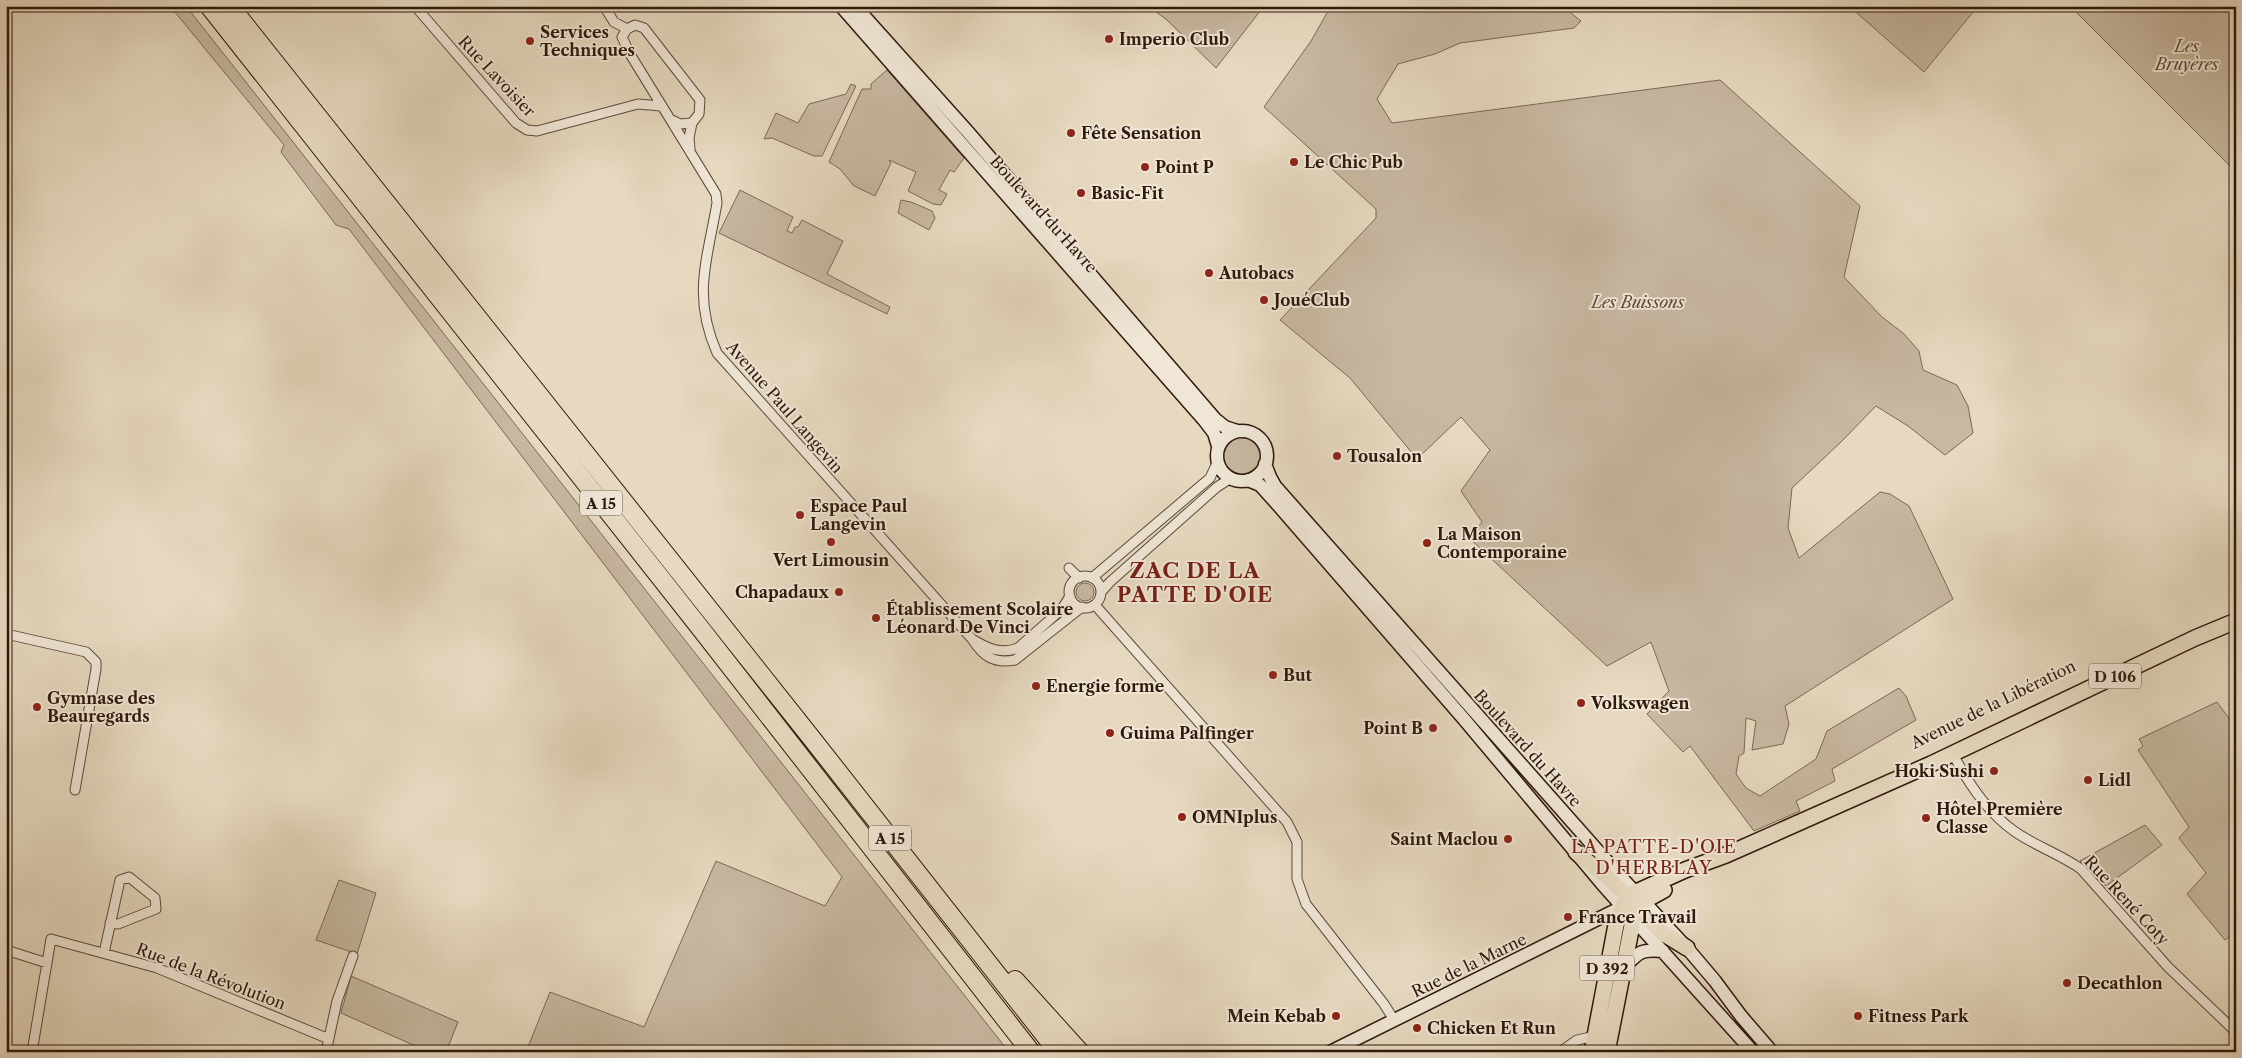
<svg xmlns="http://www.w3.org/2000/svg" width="2242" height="1058" font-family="'Libre Caslon Text',serif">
  <rect width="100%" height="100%" fill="#e6d9c0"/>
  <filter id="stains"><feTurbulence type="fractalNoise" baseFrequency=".004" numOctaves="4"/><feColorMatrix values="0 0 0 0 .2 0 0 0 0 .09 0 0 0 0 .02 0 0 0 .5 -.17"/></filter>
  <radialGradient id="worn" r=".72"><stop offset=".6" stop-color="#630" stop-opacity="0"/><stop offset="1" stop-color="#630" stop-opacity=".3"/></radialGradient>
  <path fill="#c7b8a1" stroke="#7b6856" d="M170,6h16l823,1046h-483l24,-60 94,35 72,-166 109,45 17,-29 -493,-648 -13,-4 -55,-73 3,-7z
    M1148,6h116l-48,62 -49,-48z
    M1331,6h231l19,15 -7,7 -114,15 -25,11 -37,10 -21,35 15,24 328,-43 140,126 -16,71 38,40 21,16 16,18 4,19 34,15 11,21 5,27 -28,22 -37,-29 -32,-20 -35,36 -49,46 -4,40 11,30 81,-66 10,2 19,12 44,93 -168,107 4,18 -6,20 -31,6 4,-29 -10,-3 -2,35 -5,3 -3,18 10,14 14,8 56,-37 11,-28 72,-43 7,8 10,24 -84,49 3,12 -39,20 4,10 -46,20 -64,-85 -7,6 -36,-38 22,-23 -18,-49 -44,24 -138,-128 13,-16 -21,-31 29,-41 -29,-33 -44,42 -67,-81 -70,-58 96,-102v-9l-112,-102 47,-66z
    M1849,6h129l-54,66z
    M2070,6h166v166z
    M887,70l77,88 -10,14 -4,-2 -11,20 8,4 -6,11 -8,-1 -25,-13 8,-19 -27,-12 2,3 -16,33 -21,-10 -14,-17 -11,-7 33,-73h9v-5z
    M851,84l5,2 -34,70h-8l-42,-18 -8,1 12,-26 22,10 11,-19 37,-10z
    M740,190l53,27 -6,14 5,2 3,-6h3l4,-7 41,21 -16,33 63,33 -3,7 -168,-81z
    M901,200l10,2 21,9 3,7 -6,12 -31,-17z
    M1222 455a20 20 0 1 1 40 0a20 20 0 1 1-40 0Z
    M1076 592a9 9 0 1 1 18 0a9 9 0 1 1-18 0Z
    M2217,702l19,26v203l-11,9 -38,-46 19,-21 -27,-35 10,-11 -51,-77 5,-4 -4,-7z
    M2145,825l17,20 -56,41 -26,-25z
    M339,880l37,13 -19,61 -41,-14z
    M351,976l107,46 -12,30h-17l-88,-39z"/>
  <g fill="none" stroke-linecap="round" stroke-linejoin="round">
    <defs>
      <path id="street" d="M415,6l101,117 11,7 10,1 101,-27 23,2
        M604,6l10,16 13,7
        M635,25l9,3 56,72 -1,14 -7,9 -12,1 -10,-5 -40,-65 -8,-17 5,-8z
        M670,119l46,75 1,9c-10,58 -25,93 0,150l255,286
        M690,149l-1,-11 3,-15
        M1069,568l10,10
        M1069 592a16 16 0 1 1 32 0a16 16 0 1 1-32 0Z
        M1092,578l118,-100 7,-15
        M1101,592l9,-10 107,-95 14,-9
        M1070,596l-8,13 -44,39c-17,7 -31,0 -46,-9 11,17 21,25 43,21l67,-53
        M1095,605l192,217 10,20v37l9,25 78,100 10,16
        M6,634l80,18 10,10v7l-21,121
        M1953,754c15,29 34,58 61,77 21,15 46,23 67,38l87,98 68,65
        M6,950l41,13
        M104,953l16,-73 9,-3 26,21 1,11 -38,15 -8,-1
        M32,1052l19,-113 106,29 172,71
        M326,1052l11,-51 16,-45
        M1560,1052l17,-12 18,-4"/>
      <path id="secondary" d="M841,6c121,139 242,276 363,414l10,13 4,13
        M855,6l113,126 247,287 10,8 12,4
        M1217 456a25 25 0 1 1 50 0a25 25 0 1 1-50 0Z
        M1265,464l5,13 5,9 345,390 67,72 28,33 26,35 31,36
        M1248,480l12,5 18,20 185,213 140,167 150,167
        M1624,968c14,-16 17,-19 39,-17
        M1330,1052l292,-145"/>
      <path id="primary" d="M1576,852c9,8 19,15 29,23 11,10 18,20 32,24
        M1627,908l18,7 16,17 26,16
        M1592,1052l24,-127 8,-22 10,-10 51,-23 41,-15 205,-91 264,-126 41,-17
        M1607,1052l27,-137 10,-14 20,-11"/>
      <path id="highway" d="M209,6l492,623 330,423
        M230,6l583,734 245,312
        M1015,980l65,72"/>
    </defs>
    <use href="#street" stroke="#5d4938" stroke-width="11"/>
    <use href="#secondary" stroke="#2f190b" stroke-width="15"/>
    <use href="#primary" stroke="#2f190b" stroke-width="18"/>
    <use href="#highway" stroke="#2f190b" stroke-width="20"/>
    <use href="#street" stroke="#efe6d6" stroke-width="9"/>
    <use href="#secondary" stroke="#efe6d6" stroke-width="12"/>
    <use href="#primary" stroke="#e6d9c0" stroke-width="15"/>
    <use href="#highway" stroke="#e6d9c0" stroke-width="18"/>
  </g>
  <g fill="#8f2418" stroke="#efe6d6" stroke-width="2">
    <circle cx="1109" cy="39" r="5"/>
    <circle cx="530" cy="41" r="5"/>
    <circle cx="1071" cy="133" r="5"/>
    <circle cx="1294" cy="162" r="5"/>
    <circle cx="1145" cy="167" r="5"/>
    <circle cx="1081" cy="193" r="5"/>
    <circle cx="1209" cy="273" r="5"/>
    <circle cx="1264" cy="300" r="5"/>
    <circle cx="1337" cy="456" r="5"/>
    <circle cx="800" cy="515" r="5"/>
    <circle cx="831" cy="542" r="5"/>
    <circle cx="1427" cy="543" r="5"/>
    <circle cx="839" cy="592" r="5"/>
    <circle cx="876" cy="618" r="5"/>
    <circle cx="1273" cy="675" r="5"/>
    <circle cx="1036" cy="686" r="5"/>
    <circle cx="1581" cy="703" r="5"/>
    <circle cx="37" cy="707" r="5"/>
    <circle cx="1433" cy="728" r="5"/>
    <circle cx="1110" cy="733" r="5"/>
    <circle cx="1994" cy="771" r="5"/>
    <circle cx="2088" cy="780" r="5"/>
    <circle cx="1182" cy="817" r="5"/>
    <circle cx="1926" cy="818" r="5"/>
    <circle cx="1508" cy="839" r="5"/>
    <circle cx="1568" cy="917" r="5"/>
    <circle cx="2067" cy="983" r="5"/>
    <circle cx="1336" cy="1016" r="5"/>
    <circle cx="1858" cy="1016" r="5"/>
    <circle cx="1417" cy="1028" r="5"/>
  </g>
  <g text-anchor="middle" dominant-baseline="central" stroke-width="4" stroke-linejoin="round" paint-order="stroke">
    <g fill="#efe6d6" stroke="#695648" stroke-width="1">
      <rect x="580" y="490.5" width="42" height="25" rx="4"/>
      <rect x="2089" y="663.5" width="52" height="25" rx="4"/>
      <rect x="869" y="825.5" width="42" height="25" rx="4"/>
      <rect x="1579.5" y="955.5" width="55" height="25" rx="4"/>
    </g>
    <g font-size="15" font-weight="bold" fill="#2f190b">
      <text x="601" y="503">A 15</text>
      <text x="2115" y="676">D 106</text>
      <text x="890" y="838">A 15</text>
      <text x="1607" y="968">D 392</text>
    </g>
    <g font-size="16" font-weight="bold" fill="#2f190b" stroke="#efe6d6" text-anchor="start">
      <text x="540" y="32">Services<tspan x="540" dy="18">Techniques</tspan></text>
      <text x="1119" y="39">Imperio Club</text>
      <text x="1081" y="133">Fête Sensation</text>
      <text x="1304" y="162">Le Chic Pub</text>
      <text x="1155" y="167">Point P</text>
      <text x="1091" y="193">Basic-Fit</text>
      <text x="1219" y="273">Autobacs</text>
      <text x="1274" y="300">JouéClub</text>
      <text x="1347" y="456">Tousalon</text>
      <text x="810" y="506">Espace Paul<tspan x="810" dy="18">Langevin</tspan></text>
      <text x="1437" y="534">La Maison<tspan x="1437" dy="18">Contemporaine</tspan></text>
      <text x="831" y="560" text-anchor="middle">Vert Limousin</text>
      <text x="829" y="592" text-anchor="end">Chapadaux</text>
      <text x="886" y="609">Établissement Scolaire<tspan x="886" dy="18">Léonard De Vinci</tspan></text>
      <text x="1283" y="675">But</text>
      <text x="1046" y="686">Energie forme</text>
      <text x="47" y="698">Gymnase des<tspan x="47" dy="18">Beauregards</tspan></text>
      <text x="1591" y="703">Volkswagen</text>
      <text x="1423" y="728" text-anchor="end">Point B</text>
      <text x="1120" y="733">Guima Palfinger</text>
      <text x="1984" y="771" text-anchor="end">Hoki Sushi</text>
      <text x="2098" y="780">Lidl</text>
      <text x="1936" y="809">Hôtel Première<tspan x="1936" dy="18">Classe</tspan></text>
      <text x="1192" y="817">OMNIplus</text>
      <text x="1498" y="839" text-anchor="end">Saint Maclou</text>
      <text x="1578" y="917">France Travail</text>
      <text x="2077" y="983">Decathlon</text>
      <text x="1326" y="1016" text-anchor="end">Mein Kebab</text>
      <text x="1868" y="1016">Fitness Park</text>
      <text x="1427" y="1028">Chicken Et Run</text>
    </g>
    <g font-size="16" font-style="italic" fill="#5d4938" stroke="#efe6d6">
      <text x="2187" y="46">Les<tspan x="2187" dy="18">Bruyères</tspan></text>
      <text x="1638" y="302">Les Buissons</text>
    </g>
    <g font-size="16" fill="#2f190b" stroke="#efe6d6">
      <text transform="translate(497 76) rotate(47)">Rue Lavoisier</text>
      <text transform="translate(1044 214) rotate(48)">Boulevard du Havre</text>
      <text transform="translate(785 407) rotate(49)">Avenue Paul Langevin</text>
      <text transform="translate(1993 704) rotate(-26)">Avenue de la Libération</text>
      <text transform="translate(1528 748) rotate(48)">Boulevard du Havre</text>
      <text transform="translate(2127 900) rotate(47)">Rue René Coty</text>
      <text transform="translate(1469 965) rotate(-26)">Rue de la Marne</text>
      <text transform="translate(211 976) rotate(21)">Rue de la Révolution</text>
    </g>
    <g font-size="18" letter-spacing="1" fill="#7a1f14" stroke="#efe6d6">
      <text x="1654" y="847">LA PATTE-D'OIE<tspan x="1654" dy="21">D'HERBLAY</tspan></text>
    </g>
    <g font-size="21" font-weight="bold" letter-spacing="1" fill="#7a1f14" stroke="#efe6d6">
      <text x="1195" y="570">ZAC DE LA<tspan x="1195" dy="24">PATTE D'OIE</tspan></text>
    </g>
  </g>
  <rect width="2242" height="1058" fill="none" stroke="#e6d9c0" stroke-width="25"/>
  <rect x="8" y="8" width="2227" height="1043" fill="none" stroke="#2f190b" stroke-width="2.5"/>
  <rect x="12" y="12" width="2217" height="1033" fill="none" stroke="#2f190b"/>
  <rect width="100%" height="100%" filter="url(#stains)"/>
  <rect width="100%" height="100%" fill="url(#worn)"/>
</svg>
